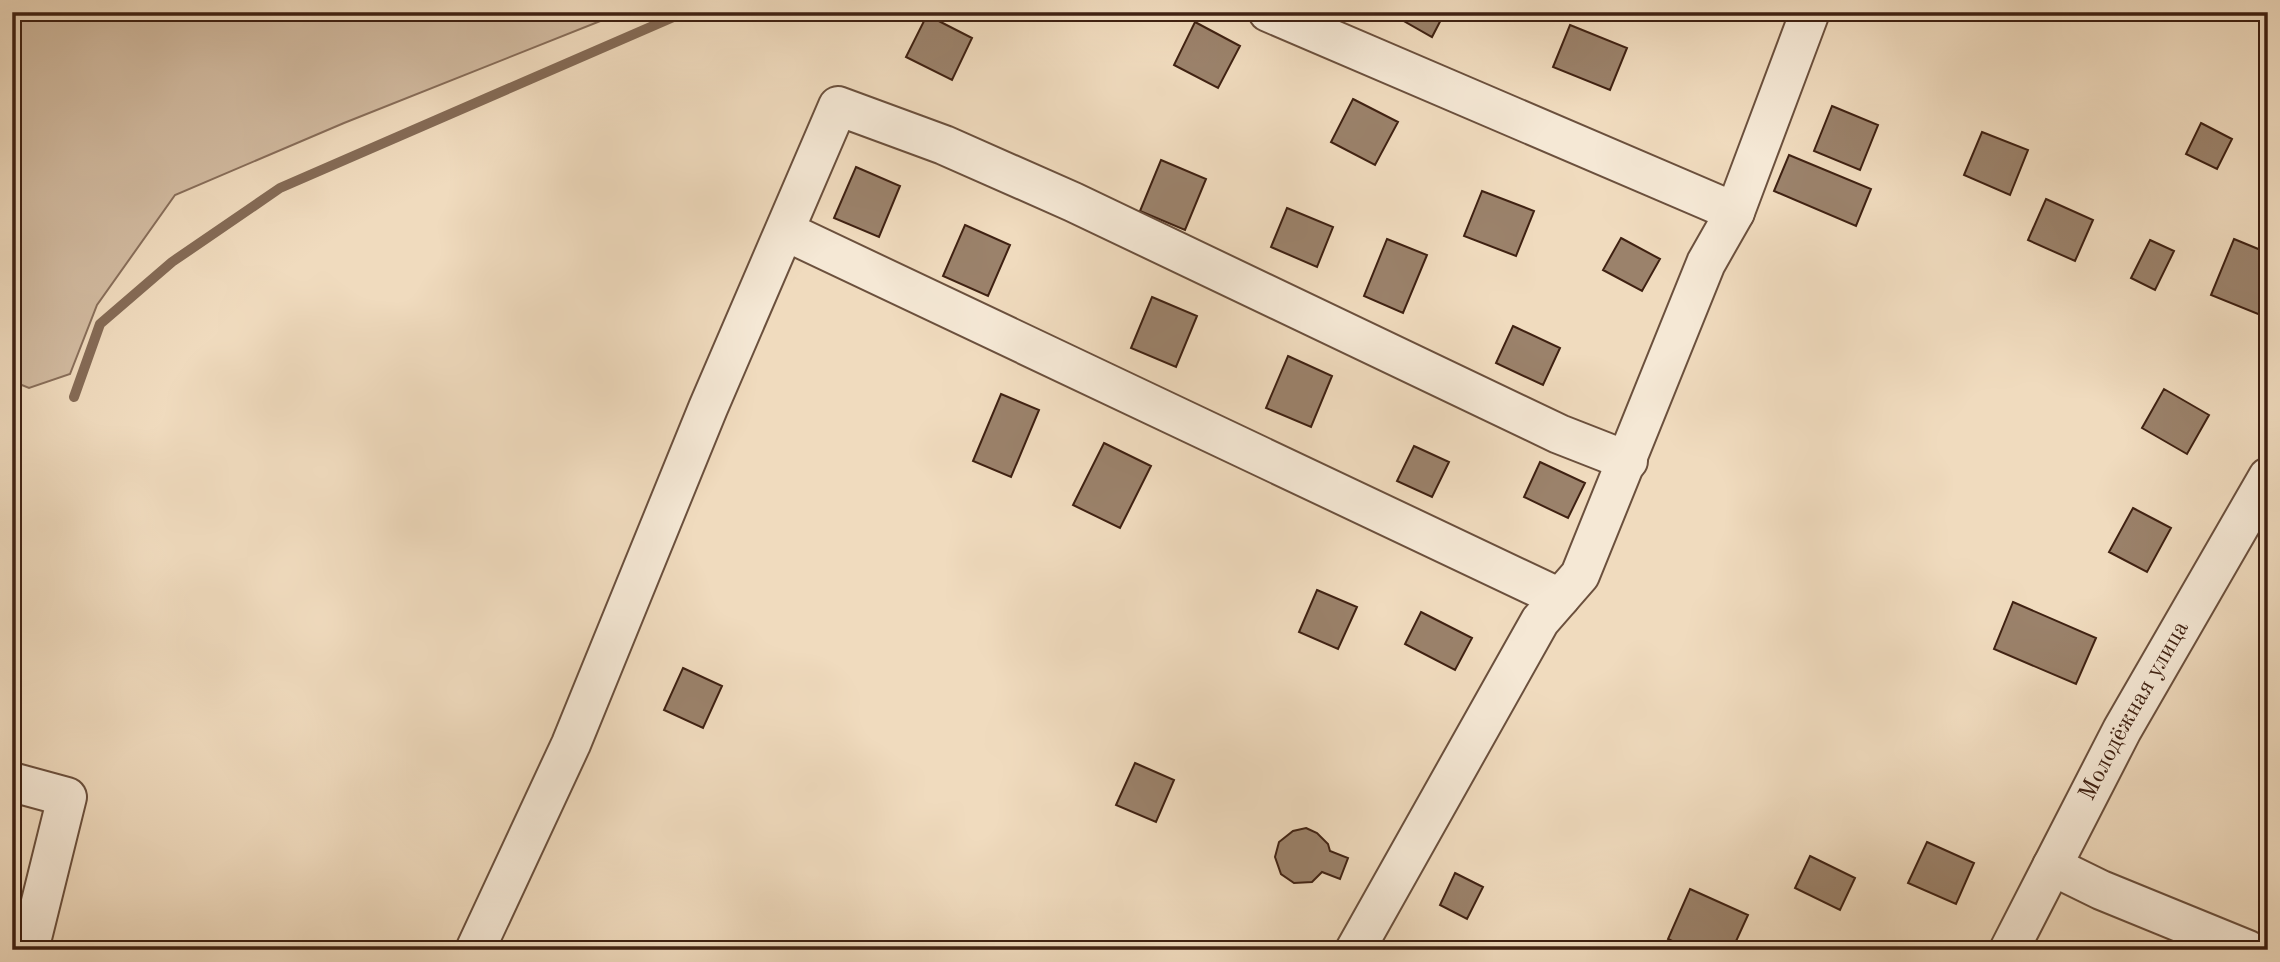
<svg xmlns="http://www.w3.org/2000/svg" width="2280" height="962" font-family="'Old Standard TT',serif">
  <rect width="100%" height="100%" fill="#f0dbbe"/>
  <filter id="stains"><feTurbulence type="fractalNoise" baseFrequency=".00286" numOctaves="4"/><feColorMatrix values="0 0 0 0 .2 0 0 0 0 .09 0 0 0 0 .02 0 0 0 .5 -.17"/></filter>
  <radialGradient id="worn" r=".72"><stop offset=".6" stop-color="#630" stop-opacity="0"/><stop offset="1" stop-color="#630" stop-opacity=".3"/></radialGradient>
  <path fill="#d2bba1" stroke="#886e5a" stroke-width="2" d="M12,12h611l-279,111 -169,72 -78,110 -27,69 -41,14 -17,-7z"/>
  <g fill="none" stroke-linecap="round" stroke-linejoin="round">
    <path stroke="#856b56" stroke-width="10" d="M74,397l26,-73 72,-62 108,-74 405,-176"/>
  </g>
  <path fill="#9b826b" stroke="#3f2112" stroke-width="2" d="M1388,12h57l-13,25z
    M927,15l45,23 -20,42 -46,-23z
    M1195,22l45,24 -22,42 -44,-23z
    M1570,25l57,23 -17,42 -57,-23z
    M1353,99l45,23 -23,43 -44,-23z
    M1832,106l46,19 -18,45 -46,-19z
    M2201,123l31,16 -15,30 -31,-15z
    M1982,132l46,18 -18,45 -46,-20z
    M1789,155l82,34 -15,37 -82,-35z
    M1161,160l45,19 -21,51 -45,-19z
    M856,167l44,19 -21,51 -45,-19z
    M1482,191l52,20 -18,45 -52,-20z
    M2046,199l47,21 -18,41 -47,-21z
    M1287,208l46,19 -16,40 -46,-20z
    M965,225l45,20 -22,51 -45,-20z
    M1621,238l39,21 -18,32 -39,-21z
    M1387,239l40,16 -24,58 -39,-17z
    M2234,239l34,14v65l-57,-23z
    M2150,240l24,11 -19,39 -24,-12z
    M1152,297l45,19 -21,51 -45,-19z
    M1513,326l47,22 -17,37 -47,-22z
    M1288,356l44,20 -21,51 -45,-19z
    M2164,389l45,26 -22,39 -45,-26z
    M1001,394l38,16 -28,67 -38,-16z
    M1104,443l47,23 -31,62 -47,-23z
    M1414,446l35,16 -17,35 -35,-16z
    M1540,462l45,21 -17,35 -44,-21z
    M2133,508l38,20 -24,44 -38,-20z
    M1317,590l40,17 -19,42 -39,-17z
    M2013,602l83,36 -20,46 -82,-35z
    M1421,612l51,26 -17,32 -50,-26z
    M683,668l39,18 -19,42 -39,-18z
    M1135,763l39,17 -18,42 -40,-17z
    M1306,828l11,5 11,11 2,7 18,7 -8,21 -18,-7 -10,10 -18,1 -13,-9 -6,-17 4,-15 14,-11z
    M1927,842l47,21 -18,41 -48,-21z
    M1810,856l45,22 -15,32 -45,-22z
    M1455,873l28,14 -16,32 -27,-14z
    M1690,889l58,26 -16,35h-41l-23,-11z"/>
  <g fill="none" stroke-linecap="round" stroke-linejoin="round">
    <defs>
      <g id="minor">
        <path d="M1268,12l467,200"/>
        <path d="M785,231l775,367"/>
        <path d="M12,782l55,15 -38,153"/>
        <path d="M2052,866l49,24 147,60"/>
        <path d="M475,950l96,-206 137,-336 130,-302 106,39 129,57 486,232 69,27"/>
        <path d="M1355,950l185,-329 40,-46 126,-312 29,-51 75,-200"/>
        <path id="s1" d="M2009,950l113,-220 146,-253"/>
      </g>
    </defs>
    <use href="#minor" stroke="#6b503d" stroke-width="42"/>
    <use href="#minor" stroke="#f5e8d5" stroke-width="38"/>
  </g>
  <g text-anchor="middle" dominant-baseline="central" stroke-width="7" stroke-linejoin="round" paint-order="stroke">
    <g font-size="24" fill="#3f2112" stroke="#f5e8d5">
      <text stroke="none"><textPath href="#s1" startOffset="270">Молодёжная улица</textPath></text>
    </g>
  </g>
  <rect width="2280" height="962" fill="none" stroke="#f0dbbe" stroke-width="42"/>
  <rect x="14" y="14" width="2252" height="934" fill="none" stroke="#3f2112" stroke-width="3.5"/>
  <rect x="21" y="21" width="2238" height="920" fill="none" stroke="#3f2112" stroke-width="2"/>
  <rect width="100%" height="100%" filter="url(#stains)"/>
  <rect width="100%" height="100%" fill="url(#worn)"/>
</svg>
